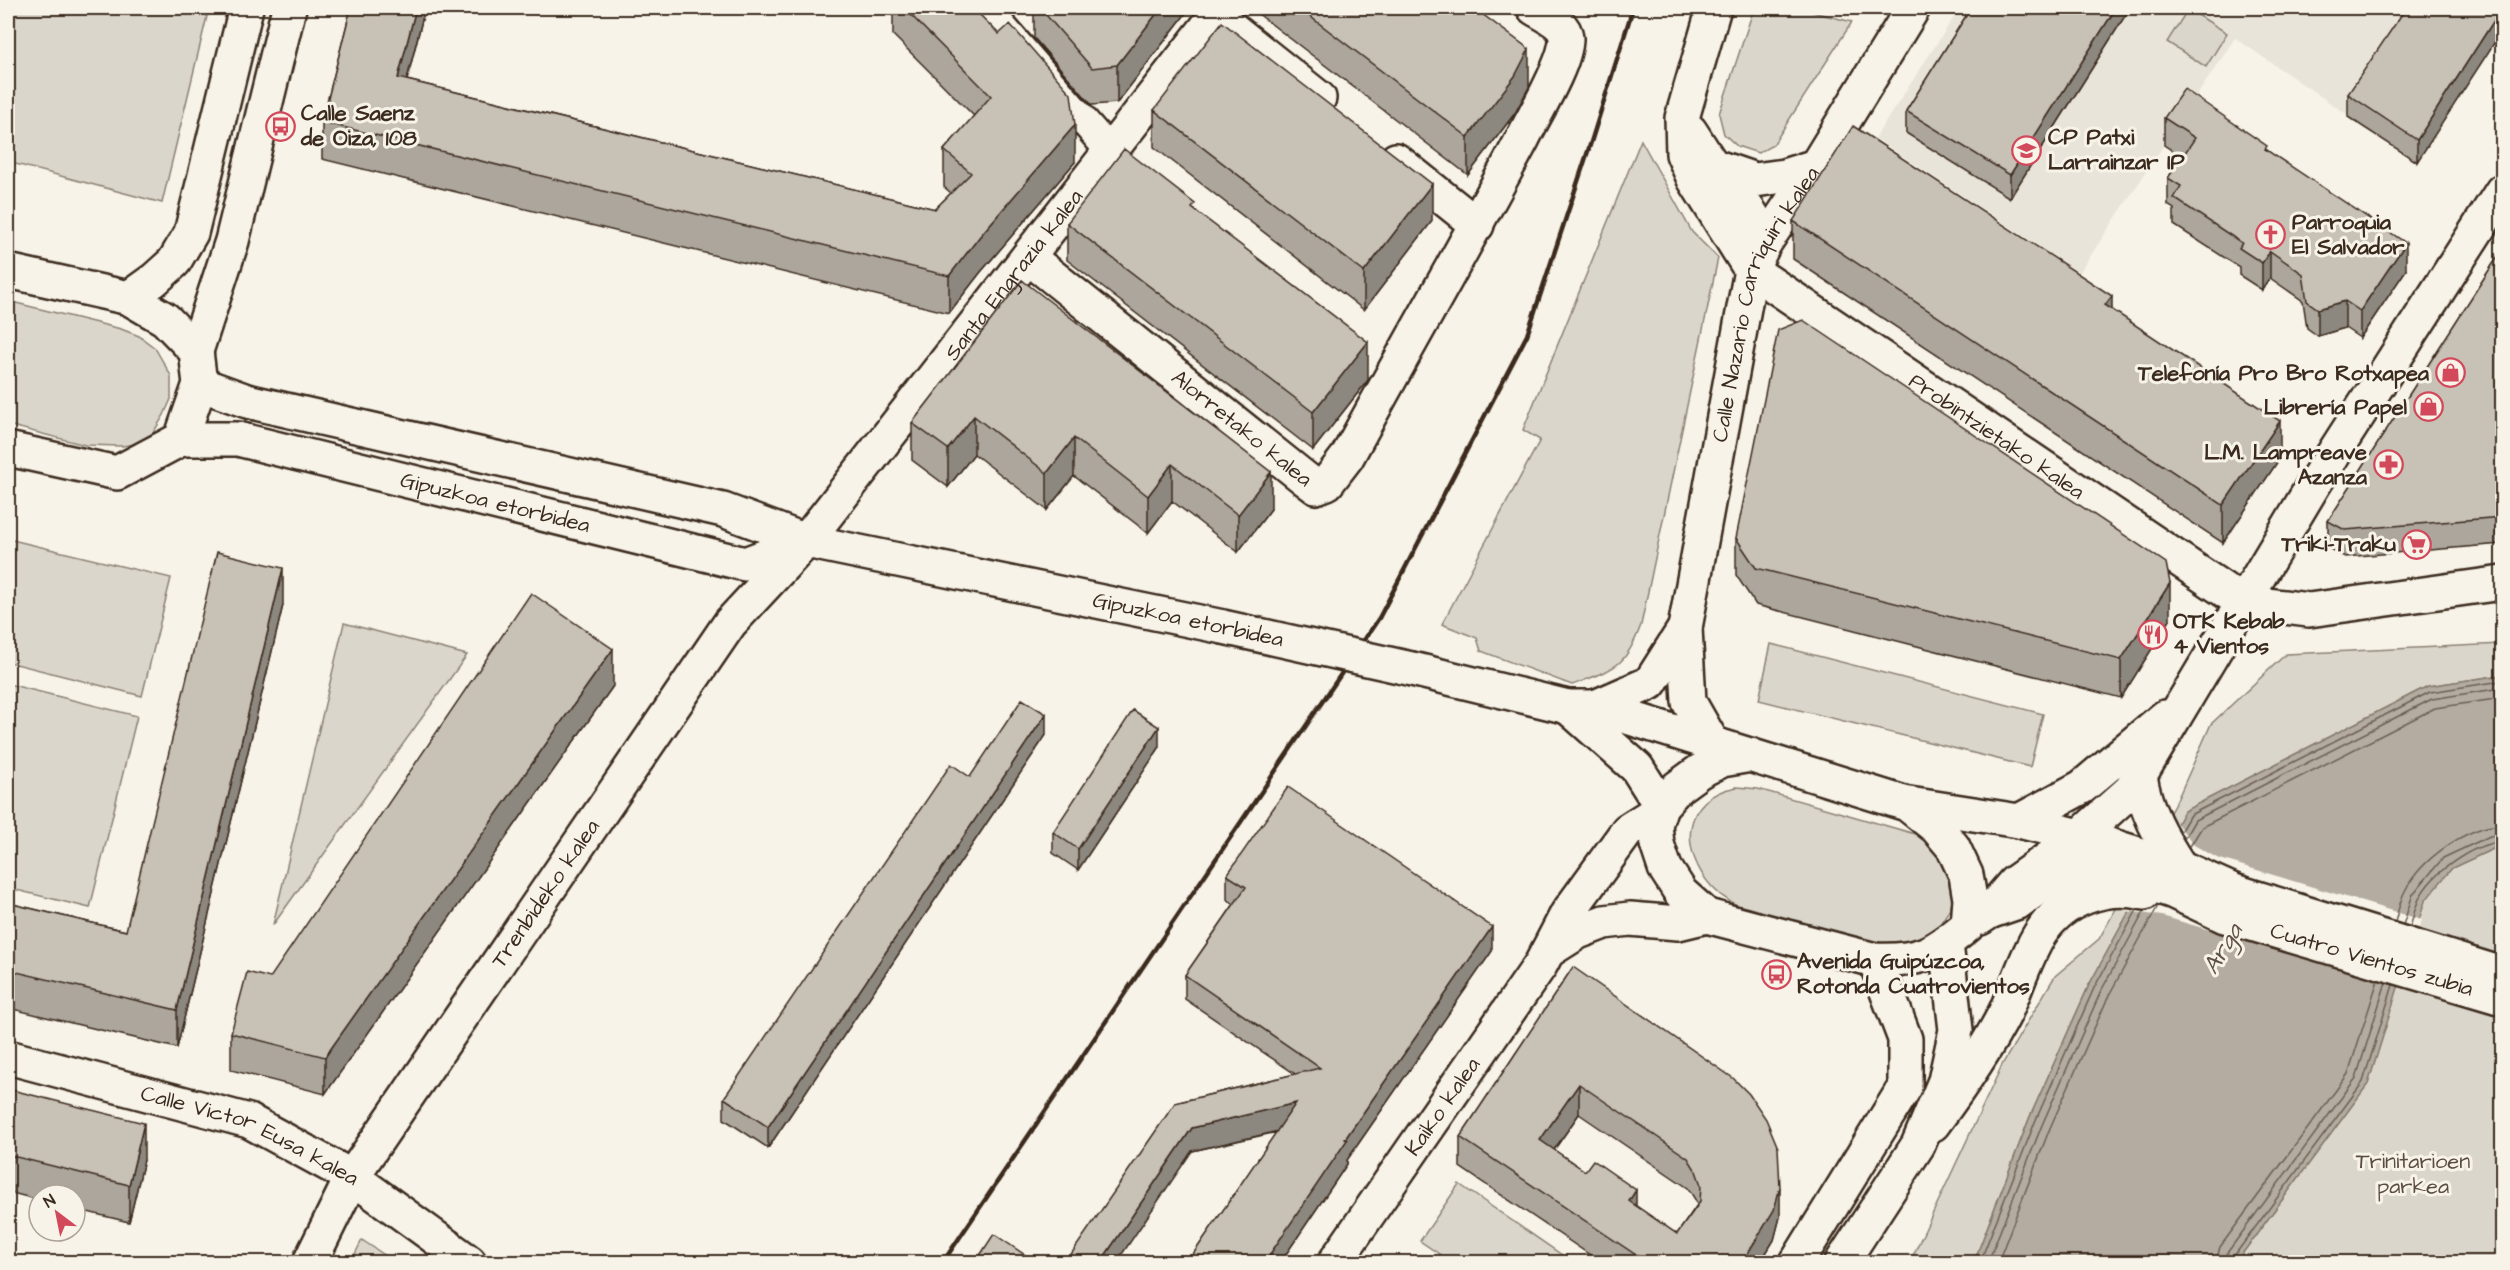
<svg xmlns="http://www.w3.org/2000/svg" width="2510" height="1270" font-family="'Architects Daughter',sans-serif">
  <rect width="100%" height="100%" fill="#f7f3e8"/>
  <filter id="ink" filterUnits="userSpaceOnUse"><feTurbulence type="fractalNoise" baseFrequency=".0167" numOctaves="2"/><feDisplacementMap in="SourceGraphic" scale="12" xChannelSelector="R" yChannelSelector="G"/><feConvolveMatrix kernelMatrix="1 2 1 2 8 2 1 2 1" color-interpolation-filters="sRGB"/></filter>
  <g filter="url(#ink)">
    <path fill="#e9e4d9" d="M1960,8h542v23l-85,131 -182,-124 -156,235 -204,-135z"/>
    <path fill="#dbd6cb" stroke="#8b8074" stroke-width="1.5" d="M8,8h201l-47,195 -154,-41z
      M1754,8h43l55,14 -79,123 -15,8 -21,-7 -13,-12 -5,-20z
      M2188,9l39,24 -21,34 -39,-25z
      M1641,140l51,92 26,26 -77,367c-16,44 -28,44 -69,60l-91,-34 -4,-13 -35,-14 98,-184 -17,-10z
      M8,301l113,28 18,7 16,12 16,28v23l-7,16 -11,18 -16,11 -15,2 -37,-1 -77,-20z
      M8,539l163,39 -29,118 -134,-34z
      M344,623l123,32 -194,270z
      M1771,644l272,70 -13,53 -271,-67z
      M2502,644v31l-74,11 -244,125 -95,174 -60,134 -55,143h-64l93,-199 52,-87 44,-37 79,-141 33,-74 75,-70z
      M8,684l129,32 -47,192 -82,-20z
      M1737,787l21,2 164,47 28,31 4,27 -4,15 -10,15 -10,10 -14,8 -17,3 -18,-1 -134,-34c-13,-6 -25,-12 -35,-23 -33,-37 -31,-90 25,-100z
      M2502,847v415h-266l132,-178 56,-183 28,-33 43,-20z
      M1459,1184l113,78h-121l-31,-21z
      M362,1240l33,22h-44z"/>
    <path fill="#b4aca0" stroke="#84786c" stroke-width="1.5" d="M2502,675v172l-7,1 -43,20 -27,33 -57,183 -132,178h-262l55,-143 60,-134 95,-174 244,-125z"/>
    <path fill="#f7f3e8" d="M2175,821l19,24 23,13 205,62 -20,67 -240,-71 -36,-5z"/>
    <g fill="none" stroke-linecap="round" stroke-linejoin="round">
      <path stroke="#6b5e52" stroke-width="1.5" d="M2180,832l10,-17 240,-123 72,-11
        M2184,839l11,-19 237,-121 70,-11
        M2189,848l13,-21 233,-119 67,-10
        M2395,922c3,-10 5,-22 10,-31 16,-32 62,-65 97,-66
        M2403,925l10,-31 30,-36 47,-22 12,-2
        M2410,927c3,-9 5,-19 9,-28 12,-26 55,-56 83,-57
        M1980,1262l55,-140 59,-134 43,-78
        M1988,1262l54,-137 59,-134 44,-81
        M1998,1262l52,-134 59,-133 49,-89
        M2216,1262l4,-15 128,-173 30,-94
        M2225,1262l2,-9 129,-175 30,-96
        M2232,1262l2,-6 129,-174 30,-97"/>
      <defs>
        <path id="pedestrian" d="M986,8l123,142"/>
        <g id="minor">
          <path id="s1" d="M1714,8l-32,110 1,36 11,25 57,91 491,332 67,8 193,-27"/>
          <path d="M1216,16l103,82"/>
          <path d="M1690,131c8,12 15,24 23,35 19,26 44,46 51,78"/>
          <path d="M1396,160l81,65"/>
          <path d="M1714,166l41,14 29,-4 32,-10"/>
          <path id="s2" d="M1028,257l275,220 13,10 11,-4 20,-26c58,-107 119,-212 176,-319 11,-23 44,-76 43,-100 -1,-15 -21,-23 -32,-30"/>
          <path d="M129,298l25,-18 20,-18 17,-29 55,-225"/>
          <path d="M196,351l36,-110 57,-233"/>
          <path d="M1595,707l55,-24 35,-55"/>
          <path id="s3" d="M1713,744l-24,-42 -4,-74 66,-358 13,-26 52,-78 97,-158"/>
          <path d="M1548,951l30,-19 26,-10 26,-3 48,4 29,-7"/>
          <path id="s4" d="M8,1057l241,64 103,56 117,85"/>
          <path id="s5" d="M310,1262l42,-85 378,-554 76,-82 416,-533"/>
          <path id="s6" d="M1335,1262l206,-298 26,-50 61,-84 30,-19"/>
        </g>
        <g id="tertiary">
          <path d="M2140,776c5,34 21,62 40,91"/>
          <path d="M2019,821l61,15 100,31 54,24 268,83"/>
          <path id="s7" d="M1980,918l9,-6 29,-10 28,-20 30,-13 28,-1 70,24 51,24 277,82"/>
          <path d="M1933,1124c26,-35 52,-72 72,-111 12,-26 20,-55 35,-79 22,-35 65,-50 104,-41"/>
        </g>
        <g id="secondary">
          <path d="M8,271l121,27 36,21 31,32 4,33 -19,55 -64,34 -109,-24"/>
          <path d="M200,384l47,17 476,109 83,31 417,86"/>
          <path id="s8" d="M181,439h57l507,125 61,-23"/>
          <path d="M1412,669l156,38h27l312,97 30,24 16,19 13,28 4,24 -2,26c-34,28 -47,37 -93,35l-168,-44 -26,-23 -16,-25 -8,-24 -2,-19 6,-19 17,-19 22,-16 22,-11 29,-5"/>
          <path d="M1568,707l69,61 24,38"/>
          <path d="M1909,804l110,17 63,-34 83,-70"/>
          <path d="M1989,912l25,-29 66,-47 51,-46 183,-306 188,-293"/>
          <path d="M1797,1262l108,-175v-48l-30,-79"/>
          <path d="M1842,1262l76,-117 27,-64 11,-51 -10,-86"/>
        </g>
      </defs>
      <use href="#pedestrian" stroke="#3b2a1e" stroke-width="33"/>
      <use href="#minor" stroke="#3b2a1e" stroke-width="38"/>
      <use href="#tertiary" stroke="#3b2a1e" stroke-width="38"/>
      <use href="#secondary" stroke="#3b2a1e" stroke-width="38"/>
      <use href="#pedestrian" stroke="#f7f3e8" stroke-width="28"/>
      <use href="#minor" stroke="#f7f3e8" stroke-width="33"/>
      <use href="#tertiary" stroke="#f7f3e8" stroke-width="33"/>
      <use href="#secondary" stroke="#f7f3e8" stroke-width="33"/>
      <path stroke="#3b2a1e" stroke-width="4.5" d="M943,1262l436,-644 148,-283 65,-196 41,-131"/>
      <defs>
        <path id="secondary-bridge" d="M1223,627l189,42"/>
      </defs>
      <use href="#secondary-bridge" stroke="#3b2a1e" stroke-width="38" stroke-linecap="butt"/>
      <use href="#secondary-bridge" stroke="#f7f3e8" stroke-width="33"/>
    </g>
    <path fill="#aca69d" stroke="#3b2a1e" stroke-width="1.5" fill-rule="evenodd" d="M351,8h74l-18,72 528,129 16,-16 -7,-6v-37l30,-34 -81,-81v-27h80l102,154 -95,111 -31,40 -627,-154v-37z
      M1034,8h156l-73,95 -25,2 -58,-67z
      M1257,8h217l55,79 -14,26 -47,62 -211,-162z
      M1971,8h159l-120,190 -104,-65v-22z
      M2502,8l-85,154 -69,-45v-23z
      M1154,110l278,111 -68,89 -210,-163z
      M2164,118l103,32 139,120 -46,68 -15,-10 -27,8 -11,-8 -4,-27 -33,-23 -8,12 -23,-15v-8l-65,-42v-16l-6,-4v-27l14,-21 -18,-12z
      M1195,210l173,170 -55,70 -246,-190v-37z
      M1793,221l319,89 168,148 -57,85 -430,-284z
      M2502,250v294l-157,13 -17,-9v-27z
      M1022,280l249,229 -33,43 -66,-51 -24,32 -74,-57 -27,34 -73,-56 -26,33 -36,-27v-37z
      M1736,538l434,82 -49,78 -365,-93 -20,-30z
      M283,605l-106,443 -169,-40v-105l118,28z
      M613,686l-288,408 -94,-24v-37l39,-55z
      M1046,735l-278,413 -44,-29v-21l246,-321z
      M1159,748l-81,122 -25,-17v-21z
      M1227,875l265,76 -145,209v4l-67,99h-93l90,-131 -85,19 -17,-48 120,-29 -110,-75v-24l49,-71 -7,-5z
      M1573,967l207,250 -6,23 -14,23h-158l-142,-96v-30zM1579,1114l109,74 8,13 1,4 -20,29 -123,-84z
      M8,1089l136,71 -15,62 -54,-13v-14h-36v5l-31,-8z"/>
    <path fill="#8c877f" stroke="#3b2a1e" stroke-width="1.5" d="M416,8h9l-27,107v-37z
      M1161,8h29l-73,95v-38z
      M2116,8h14l-120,190v-23z
      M2502,8v23l-85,131v-22z
      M1529,49v38l-14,26 -47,62v-38z
      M1075,125v37l-95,111 -31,40v-37l31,-40z
      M1432,184v37l-68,89v-38z
      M2406,243v27l-46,68v-27z
      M2270,251v27l-8,12v-27z
      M2112,296v37l-7,-28z
      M2345,301v27l-27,8v-27z
      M1368,342v38l-55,70v-38z
      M974,416v38l-26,33v-38z
      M2280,421v37l-57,85v-38z
      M1074,438v38l-27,34v-37z
      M1172,464v37l-24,32v-37z
      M1271,472v37l-33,43v-37z
      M283,568v37l-106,443v-38z
      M2170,583v37l-49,78v-38z
      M613,649v37l-288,408v-37z
      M1046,714v21l-278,413v-21z
      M1159,727v21l-81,122v-21z
      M1492,927v24l-145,209v4l-67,99h-16l81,-124z
      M1579,1084v30l-39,56v-30z
      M1296,1103v24l-104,24 -76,112h-16l92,-135z
      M144,1123v37l-15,62v-37z
      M1780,1187v30l-6,23 -14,23h-18z
      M1636,1190v30l-7,-19z"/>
    <path fill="#c8c1b6" stroke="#3b2a1e" stroke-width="1.5" fill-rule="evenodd" d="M351,8h65l-18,70 537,131 36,-36 -27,-23 47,-54 -87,-88h69l26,26 11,-10 61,70 4,31 -95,111 -31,40 -627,-154z
      M1040,8h121l-44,57 -25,3z
      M1299,8h175l55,41 -14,27 -47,61z
      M1971,8h145l-106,167 -104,-64z
      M2406,8h96l-85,132 -69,-46z
      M1222,22l210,162 -68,88 -210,-162z
      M2184,89l83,57 -2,3 141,94 -46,68 -15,-10 -27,8 -11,-8 -4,-27 -33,-23 -8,12 -23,-15 3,-5 -68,-45 7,-12 -13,-8 27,-40 -31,-20z
      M1853,126l259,170 -7,9 175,116 -57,84 -430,-284z
      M1124,149l71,55 -3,4 176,134 -55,70 -246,-189z
      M2502,250v267l-157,13 -17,-9z
      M1022,280l249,192 -33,43 -66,-51 -24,32 -74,-58 -27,35 -73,-57 -26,33 -36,-26z
      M1803,320l363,243 4,20 -49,77 -365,-92 -20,-30 42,-208z
      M217,552l66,16 -106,442 -169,-40v-67l118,28z
      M531,593l82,56 -288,408 -94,-24 16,-61 23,6z
      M1022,699l24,15 -278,413 -44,-29 227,-334 19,13z
      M1133,710l26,17 -81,122 -25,-17z
      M1288,787l204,140 -147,212 2,1 -83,123h-77l109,-160 -104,25 -92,135h-35l110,-160 145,-35 -135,-93 61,-88 -19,-12z
      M1573,967l160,111 16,16 17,25 12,29 2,39 -6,23 -32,53h-98l1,-2 -185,-124zM1579,1084l109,74 8,13 5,14 -1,17 -23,32 -48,-33 7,-11 -43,-30 -8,11 -45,-31z
      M8,1089l136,34 -15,62 -121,-30z
      M994,1234l43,29h-62z"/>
  </g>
  <defs>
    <symbol id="bus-ring" viewBox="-11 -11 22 22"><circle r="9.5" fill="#f7f3e8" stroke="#d1495b" stroke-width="1.5"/><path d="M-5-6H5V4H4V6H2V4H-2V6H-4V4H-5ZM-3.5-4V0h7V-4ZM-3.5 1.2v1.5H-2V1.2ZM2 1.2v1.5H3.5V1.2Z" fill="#d1495b"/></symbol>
    <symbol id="school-ring" viewBox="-11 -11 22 22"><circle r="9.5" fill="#f7f3e8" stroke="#d1495b" stroke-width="1.5"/><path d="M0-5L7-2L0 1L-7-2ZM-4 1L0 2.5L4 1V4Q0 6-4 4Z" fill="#d1495b"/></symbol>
    <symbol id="church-ring" viewBox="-11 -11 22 22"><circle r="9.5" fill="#f7f3e8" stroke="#d1495b" stroke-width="1.5"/><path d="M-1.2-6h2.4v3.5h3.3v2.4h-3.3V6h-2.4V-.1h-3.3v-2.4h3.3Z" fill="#d1495b"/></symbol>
    <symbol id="shop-ring" viewBox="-11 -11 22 22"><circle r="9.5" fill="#f7f3e8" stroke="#d1495b" stroke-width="1.5"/><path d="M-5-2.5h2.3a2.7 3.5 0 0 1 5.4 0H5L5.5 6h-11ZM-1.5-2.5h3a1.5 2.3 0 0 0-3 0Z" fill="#d1495b"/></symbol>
    <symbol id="pharmacy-ring" viewBox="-11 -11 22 22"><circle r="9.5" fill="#f7f3e8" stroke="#d1495b" stroke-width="1.5"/><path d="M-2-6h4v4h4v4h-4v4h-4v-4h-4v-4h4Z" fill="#d1495b"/></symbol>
    <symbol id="supermarket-ring" viewBox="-11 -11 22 22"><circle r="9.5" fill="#f7f3e8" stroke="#d1495b" stroke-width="1.5"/><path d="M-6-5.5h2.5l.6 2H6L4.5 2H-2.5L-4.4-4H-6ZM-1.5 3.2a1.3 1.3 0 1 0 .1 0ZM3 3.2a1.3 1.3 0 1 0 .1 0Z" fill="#d1495b"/></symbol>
    <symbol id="restaurant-ring" viewBox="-11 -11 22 22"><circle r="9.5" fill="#f7f3e8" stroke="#d1495b" stroke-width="1.5"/><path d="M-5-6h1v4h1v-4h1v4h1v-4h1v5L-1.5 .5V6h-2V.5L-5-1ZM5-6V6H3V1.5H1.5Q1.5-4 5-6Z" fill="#d1495b"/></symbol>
  </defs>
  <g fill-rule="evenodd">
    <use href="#bus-ring" x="264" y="110" width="33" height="33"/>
    <use href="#school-ring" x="2010" y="134" width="33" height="33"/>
    <use href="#church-ring" x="2254" y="218" width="33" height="33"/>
    <use href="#shop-ring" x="2434" y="356" width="33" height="33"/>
    <use href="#shop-ring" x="2412" y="390" width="33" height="33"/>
    <use href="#pharmacy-ring" x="2372" y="448" width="33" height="33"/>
    <use href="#supermarket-ring" x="2400" y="528" width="33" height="33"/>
    <use href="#restaurant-ring" x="2136" y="618" width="33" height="33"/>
    <use href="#bus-ring" x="1760" y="958" width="33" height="33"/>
  </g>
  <g text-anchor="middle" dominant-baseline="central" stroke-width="6" stroke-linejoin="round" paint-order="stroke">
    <g font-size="22" font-weight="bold" fill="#3b2a1e" stroke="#f7f3e8" text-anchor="start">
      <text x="301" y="113">Calle Saenz<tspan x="301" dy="25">de Oiza, 108</tspan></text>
      <text x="2048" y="137">CP Patxi<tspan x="2048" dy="25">Larrainzar IP</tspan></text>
      <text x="2292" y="222">Parroquia<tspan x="2292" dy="25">El Salvador</tspan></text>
      <text x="2429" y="373" text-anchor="end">Telefonía Pro Bro Rotxapea</text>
      <text x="2407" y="407" text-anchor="end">Librería Papel</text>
      <text x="2367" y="452" text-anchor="end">L.M. Lampreave<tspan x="2367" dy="25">Azanza</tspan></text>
      <text x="2396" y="544" text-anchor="end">Triki-Traku</text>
      <text x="2173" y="621">OTK Kebab<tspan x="2173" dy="25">4 Vientos</tspan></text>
      <text x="1797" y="961">Avenida Guipúzcoa,<tspan x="1797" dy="25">Rotonda Cuatrovientos</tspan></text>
    </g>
    <g font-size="22" fill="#3b2a1e" stroke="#f7f3e8">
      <text stroke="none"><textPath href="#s5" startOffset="1215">Santa Engrazia kalea</textPath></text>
      <text stroke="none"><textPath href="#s3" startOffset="459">Calle Nazario Carriquiri kalea</textPath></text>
      <text stroke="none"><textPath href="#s2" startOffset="274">Alorretako kalea</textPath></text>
      <text stroke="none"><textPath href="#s1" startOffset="582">Probintzietako kalea</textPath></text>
      <text stroke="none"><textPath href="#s8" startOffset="322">Gipuzkoa etorbidea</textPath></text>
      <text transform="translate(1188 620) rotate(12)">Gipuzkoa etorbidea</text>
      <text stroke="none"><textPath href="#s5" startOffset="438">Trenbideko kalea</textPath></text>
      <text stroke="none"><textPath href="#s7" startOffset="420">Cuatro Vientos zubia</textPath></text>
      <text stroke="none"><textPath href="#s6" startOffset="189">Kaiko kalea</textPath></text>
      <text stroke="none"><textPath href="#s4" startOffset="255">Calle Victor Eusa kalea</textPath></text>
    </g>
    <g font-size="22" fill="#5b4c41" stroke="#f7f3e8">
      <text x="2413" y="1161">Trinitarioen<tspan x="2413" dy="25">parkea</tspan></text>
    </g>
    <g font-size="24" font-style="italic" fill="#5f5145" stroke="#f7f3e8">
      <text transform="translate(2223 949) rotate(-59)">Arga</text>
    </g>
  </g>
  <rect width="2510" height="1270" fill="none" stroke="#f7f3e8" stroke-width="30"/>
  <rect x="15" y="15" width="2480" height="1240" fill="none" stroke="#3b2a1e" stroke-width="2" filter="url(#ink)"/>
  <g transform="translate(57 1213) rotate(328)"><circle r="28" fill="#f7f3e8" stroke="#aca397" stroke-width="1.5"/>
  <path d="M0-4.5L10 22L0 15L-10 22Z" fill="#d1495b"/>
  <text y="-9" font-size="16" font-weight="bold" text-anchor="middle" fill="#3b2a1e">N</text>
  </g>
</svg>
